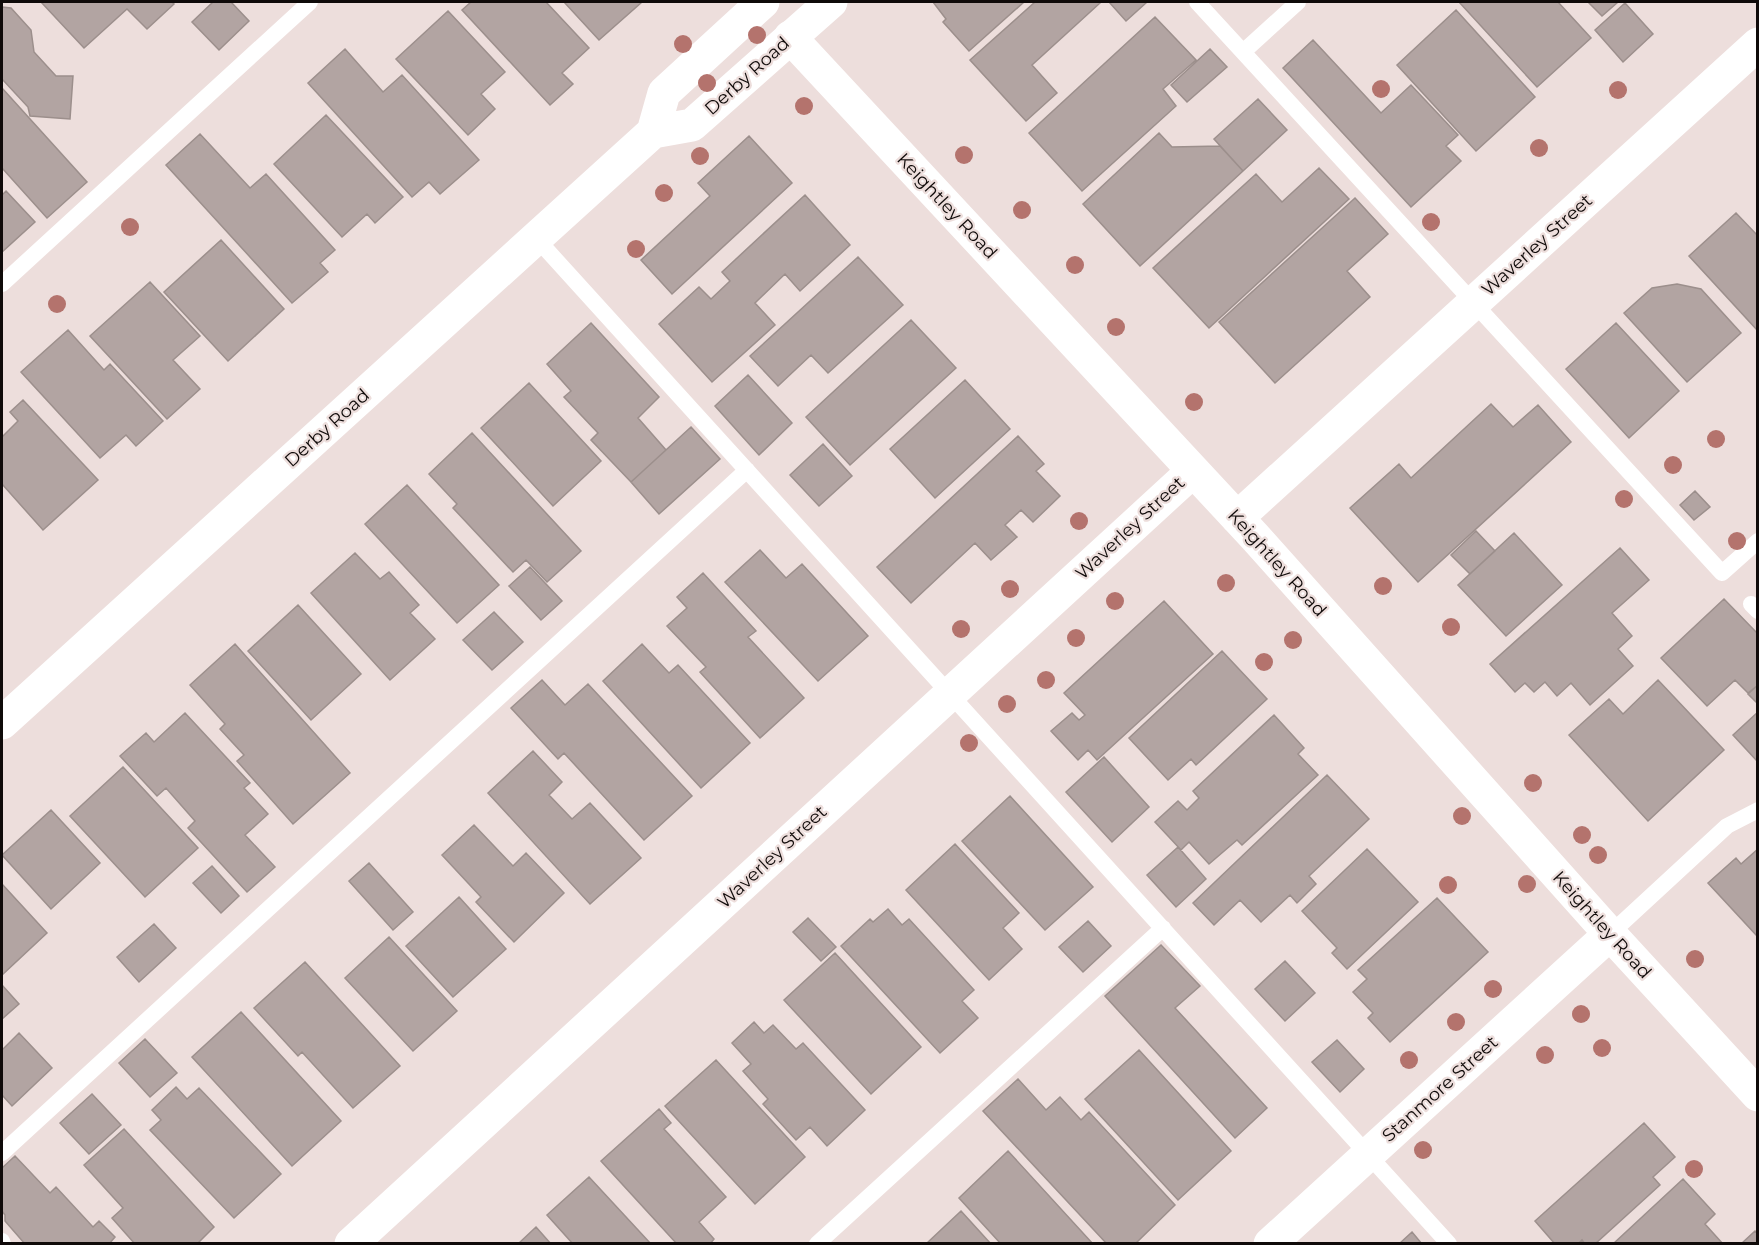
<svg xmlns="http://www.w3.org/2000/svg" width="1759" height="1245" font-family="Montserrat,sans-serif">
  <rect width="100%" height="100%" fill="#eddedc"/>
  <path fill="#b2a4a2" stroke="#9c8f8c" stroke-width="1.5" d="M41,2h131l2,2 -27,25 -20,-20 -43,39z
    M213,2h18l18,19 -30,29 -27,-28z
    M471,2h75l43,46 -27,25 11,11 -23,21 -88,-95z
    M564,2h78l-43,38z
    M933,2h91l-55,49 -26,-29 3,-3z
    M1035,2h63l2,1 -68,62 25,28 -31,28 -56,-61z
    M1109,2h38l-21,19z
    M1459,2h99l33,36 -54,49z
    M1588,2h30l-16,14z
    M1625,3l28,31 -30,28 -28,-32z
    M2,7l9,1 20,22 3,22 22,24h17l-3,43 -40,-3 -2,-9 -26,-28z
    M1456,10l79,87 -59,54 -79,-86z
    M448,11l57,61 -24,22 14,15 -27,26 -72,-76z
    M1155,17l41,43 -33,29 13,17 -94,85 -53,-58z
    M1313,40l68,73 30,-28 47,50 -12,11 15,15 -50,46 -128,-139z
    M345,49l38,43 19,-17 77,85 -39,34 -11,-12 -17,15 -104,-114z
    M1210,49l17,18 -40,35 -16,-17z
    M2,88l85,94 -40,36 -45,-50z
    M1258,99l29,31 -44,41 -29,-32z
    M326,115l77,82 -28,26 -8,-9 -25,23 -68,-73z
    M1159,133l13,14 48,-1 23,25 -103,95 -57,-62z
    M200,134l50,54 16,-14 69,76 -15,13 8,9 -36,31 -126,-138z
    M749,136l43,47 -120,111 -31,-34 69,-64 -12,-13z
    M1319,168l30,31 -140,129 -56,-60 103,-94 26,28z
    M6,191l29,31 -33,30v-57z
    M805,195l45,50 -50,46 -15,-17 -30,29 20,22 -63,57 -53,-58 40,-37 12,12 19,-18 -8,-9z
    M1355,198l33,36 -41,37 23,26 -95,86 -56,-61z
    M1736,213l22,23v95l-69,-75z
    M221,240l63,69 -56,52 -64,-69z
    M858,257l45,48 -75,68 -17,-18 -33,31 -28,-30z
    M150,282l50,54 -27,24 27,29 -33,30 -77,-83z
    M1677,284l24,5 40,44 -54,49 -63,-69 28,-25z
    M911,320l45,48 -106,97 -44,-48z
    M591,323l68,74 -21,21 28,32 -35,32 -40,-42 7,-7 -34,-36 7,-6 -24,-27z
    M1616,323l63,68 -50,47 -63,-69z
    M68,330l36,40 6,-6 53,57 -27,25 -10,-11 -26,23 -79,-86z
    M748,375l44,48 -33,32 -44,-49z
    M965,380l45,49 -75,69 -45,-49z
    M529,383l72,78 -48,45 -72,-78z
    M23,400l75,80 -55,50 -41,-46v-47l16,-16 -8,-9z
    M1491,404l22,23 25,-22 33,37 -153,140 -68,-74 49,-44 12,14z
    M691,427l29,32 -61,55 -28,-32z
    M472,433l109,118 -34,31 -21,-22 -13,12 -60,-64 4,-4 -28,-30z
    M1018,436l26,28 -8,7 24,25 -27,26 -12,-12 -16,15 12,12 -26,23 -16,-17 -64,60 -34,-36z
    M823,444l29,32 -33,30 -29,-31z
    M407,485l92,100 -42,38 -92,-99z
    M1695,491l15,16 -16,13 -14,-15z
    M1476,531l19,20 -25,23 -19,-19z
    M1514,533l48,52 -56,51 -48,-51z
    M1620,548l29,32 -37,33 20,23 -14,13 15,17 -43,39 -19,-22 -14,13 -12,-14 -11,10 -9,-9 -10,9 -25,-28z
    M760,550l26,28 16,-14 66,72 -50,45 -93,-99z
    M355,553l25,26 9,-7 30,33 -9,8 25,26 -45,41 -79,-87z
    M530,567l32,34 -21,19 -32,-34z
    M703,573l53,58 -8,6 56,61 -44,40 -60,-66 6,-5 -39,-41 20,-18 -10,-11z
    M1724,599l34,35v51l-10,8 -13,-13 -28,26 -46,-48z
    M1164,601l49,53 -116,106 -9,-10 -10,10 -27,-29 21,-18 7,7 6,-5 -21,-22z
    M298,605l63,69 -50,46 -63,-69z
    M494,612l29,30 -31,28 -29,-30z
    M235,644l115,129 -57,51 -56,-63 7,-6 -24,-26 5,-5 -35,-39z
    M642,644l27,29 9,-8 72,78 -49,45 -98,-107z
    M1222,651l45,48 -71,66 -5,-6 -23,21 -39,-42z
    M542,680l23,25 23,-21 104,112 -48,44 -80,-87 -6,6 -47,-51z
    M1658,680l66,70 -76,71 -79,-86 40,-36 14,15z
    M1758,685v19l-10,-10z
    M1758,712v50l-25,-27z
    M185,713l65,70 -6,5 24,26 -23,21 30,32 -28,25 -59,-64 7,-7 -29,-33 -9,8 -37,-40 26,-23 8,9z
    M1274,715l30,33 -6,6 20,21 -76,70 -5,-5 -28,24 -20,-22 -8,8 -26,-28 23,-21 9,9 12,-12 -6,-7z
    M533,751l29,31 -13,13 23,24 18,-16 51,55 -51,46 -102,-111z
    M1104,757l45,50 -37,35 -46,-50z
    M123,767l75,81 -53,49 -75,-81z
    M1327,775l42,44 -60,57 7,8 -19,19 -7,-8 -29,27 -21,-22 -26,25 -21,-22z
    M1010,796l83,91 -48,43 -83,-89z
    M51,810l49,53 -49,46 -49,-54z
    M474,825l39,41 13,-13 38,40 -50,49 -38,-40 5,-5 -39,-42z
    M955,844l64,69 -16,15 19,21 -33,31 -83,-90z
    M1178,847l28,32 -30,28 -29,-32z
    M1367,849l51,53 -71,67 -15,-16 5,-5 -35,-37z
    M1758,849v88l-50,-54 28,-25 5,6z
    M369,863l44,49 -20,18 -44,-49z
    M212,866l27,30 -18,17 -28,-30z
    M2,884l45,49 -45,42z
    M459,897l47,52 -53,48 -47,-51z
    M1437,898l51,54 -98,90 -22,-24 5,-5 -20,-21 14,-13 -9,-9z
    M888,909l14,16 7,-6 65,71 -12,11 16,17 -38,35 -99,-107 29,-27 3,3z
    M808,918l28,29 -15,14 -28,-29z
    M1088,921l23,25 -28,26 -24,-25z
    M154,924l22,24 -37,34 -22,-25z
    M389,937l68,74 -44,40 -68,-73z
    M1161,945l39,41 -25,22 92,100 -32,30 -130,-142z
    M835,953l86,94 -50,47 -87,-94z
    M1285,961l30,32 -30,28 -30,-32z
    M305,962l95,104 -47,42 -51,-56 -4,4 -44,-48z
    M2,985l17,19 -17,15z
    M241,1012l100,109 -49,45 -100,-109z
    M754,1022l10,11 9,-8 23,24 7,-6 62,67 -38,36 -17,-19 -14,13 -33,-36 5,-5 -25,-28 8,-7 -19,-21z
    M19,1033l33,35 -40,38 -10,-11v-45z
    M145,1039l32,34 -27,24 -31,-34z
    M1337,1040l27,29 -24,23 -28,-30z
    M1139,1050l92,101 -53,49 -93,-101z
    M716,1060l89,97 -50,47 -90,-98z
    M1018,1079l28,31 14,-13 21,23 8,-8 86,93 -40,39h-28l-124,-133z
    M176,1087l11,12 12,-11 82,86 -47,44 -84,-88 11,-10 -9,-10z
    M92,1094l29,31 -32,29 -29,-31z
    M659,1109l12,14 -7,6 62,68 -27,25 15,17 -4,5h-33l-76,-83z
    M1644,1123l31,34 -22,20 7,8 -65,59h-10l-3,-4 -4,4h-23l-20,-23z
    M124,1129l90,98 -17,17h-62l-23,-26 11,-10 -39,-43z
    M1008,1151l85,93h-92l-42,-46z
    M15,1156l35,37 6,-6 37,40 6,-6 16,16 -6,7h-84l-20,-23v-6l-3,-4v-43z
    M589,1177l62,67h-78l-26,-29z
    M1683,1179l32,35 -10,10 18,20h-110z
    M961,1211l30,33h-65z
    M536,1227l15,17h-33z
    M1755,1231l3,3v10h-17z
    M1412,1232l10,12h-23z"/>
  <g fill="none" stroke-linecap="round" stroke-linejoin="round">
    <path stroke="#fff" stroke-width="16" d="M1197,2l525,571 36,-32
      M1243,52l55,-50
      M536,238l913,1006
      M2,284l308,-282
      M1751,604l7,7
      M1610,934l117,-108 31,-16
      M2,1153l745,-683
      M2,1241l1,3
      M817,1244l346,-316"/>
    <path stroke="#fff" stroke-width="33" d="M790,37l465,500 355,397 148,161
      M1237,518l521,-474
      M351,1244l842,-773
      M1270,1244l340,-310"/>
    <path stroke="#fff" stroke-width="33" d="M653,132l11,-39 99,-91
      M2,723l651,-591 39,-7 139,-123"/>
  </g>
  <g fill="#b4736d">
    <circle cx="757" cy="35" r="9"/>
    <circle cx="683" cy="44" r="9"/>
    <circle cx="707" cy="83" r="9"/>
    <circle cx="1381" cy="89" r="9"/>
    <circle cx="1618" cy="90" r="9"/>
    <circle cx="804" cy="106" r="9"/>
    <circle cx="1539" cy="148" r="9"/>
    <circle cx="964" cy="155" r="9"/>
    <circle cx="700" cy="156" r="9"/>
    <circle cx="664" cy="193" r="9"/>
    <circle cx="1022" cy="210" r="9"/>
    <circle cx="1431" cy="222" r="9"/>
    <circle cx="130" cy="227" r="9"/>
    <circle cx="636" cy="249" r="9"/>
    <circle cx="1075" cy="265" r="9"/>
    <circle cx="57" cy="304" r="9"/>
    <circle cx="1116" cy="327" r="9"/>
    <circle cx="1194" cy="402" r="9"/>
    <circle cx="1716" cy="439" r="9"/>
    <circle cx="1673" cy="465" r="9"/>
    <circle cx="1624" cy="499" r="9"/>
    <circle cx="1079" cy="521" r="9"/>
    <circle cx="1737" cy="541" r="9"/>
    <circle cx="1226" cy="583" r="9"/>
    <circle cx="1383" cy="586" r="9"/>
    <circle cx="1010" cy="589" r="9"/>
    <circle cx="1115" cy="601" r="9"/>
    <circle cx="1451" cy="627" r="9"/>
    <circle cx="961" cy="629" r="9"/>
    <circle cx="1076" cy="638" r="9"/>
    <circle cx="1293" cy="640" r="9"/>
    <circle cx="1264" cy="662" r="9"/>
    <circle cx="1046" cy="680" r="9"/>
    <circle cx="1007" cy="704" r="9"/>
    <circle cx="969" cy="743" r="9"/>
    <circle cx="1533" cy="783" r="9"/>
    <circle cx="1462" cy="816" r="9"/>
    <circle cx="1582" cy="835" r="9"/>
    <circle cx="1598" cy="855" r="9"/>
    <circle cx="1527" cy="884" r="9"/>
    <circle cx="1448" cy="885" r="9"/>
    <circle cx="1695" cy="959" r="9"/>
    <circle cx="1493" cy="989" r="9"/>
    <circle cx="1581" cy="1014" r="9"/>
    <circle cx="1456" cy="1022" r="9"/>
    <circle cx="1602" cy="1048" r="9"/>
    <circle cx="1545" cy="1055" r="9"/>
    <circle cx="1409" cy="1060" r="9"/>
    <circle cx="1423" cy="1150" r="9"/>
    <circle cx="1694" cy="1169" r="9"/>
  </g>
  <g text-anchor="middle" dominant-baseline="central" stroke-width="4.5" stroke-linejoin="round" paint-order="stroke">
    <g font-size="18" fill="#0f0a09" stroke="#eddedc">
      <text transform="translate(747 76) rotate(-42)">Derby Road</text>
      <text transform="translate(947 206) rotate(47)">Keightley Road</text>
      <text transform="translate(1537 245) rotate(-42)">Waverley Street</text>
      <text transform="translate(327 428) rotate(-42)">Derby Road</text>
      <text transform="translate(1130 528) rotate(-43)">Waverley Street</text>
      <text transform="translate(1277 563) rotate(48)">Keightley Road</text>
      <text transform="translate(772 857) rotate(-43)">Waverley Street</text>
      <text transform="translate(1602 925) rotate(48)">Keightley Road</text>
      <text transform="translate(1440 1089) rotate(-42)">Stanmore Street</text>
    </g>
  </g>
  <rect width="1759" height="1245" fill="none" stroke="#0f0a09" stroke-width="6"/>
</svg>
